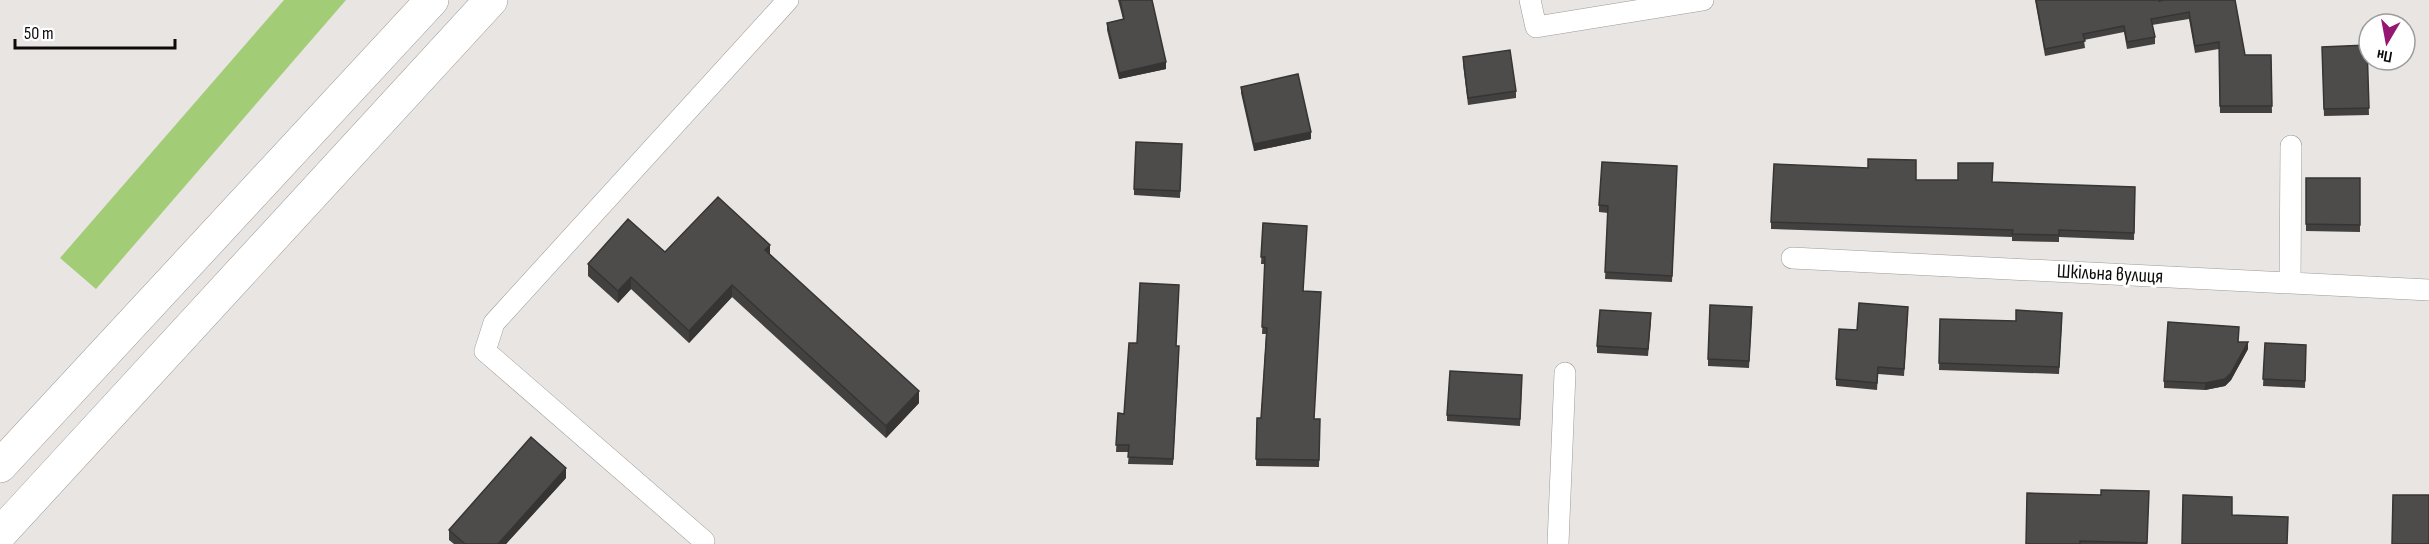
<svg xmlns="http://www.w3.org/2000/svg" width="2429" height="544" font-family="'Sofia Sans Condensed',sans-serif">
  <rect width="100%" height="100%" fill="#e8e5e3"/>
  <path fill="#a2cc75" d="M284,0h62l-250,289 -36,-31z"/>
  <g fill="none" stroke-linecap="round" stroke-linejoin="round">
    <defs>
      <path id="street" d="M1530,0l6,27 167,-27
        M1792,258l637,32
        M2290,283l1,-137
        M702,544l2,-3 -219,-190 9,-28 294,-323
        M1558,544l7,-171"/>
      <path id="primary" d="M0,466l432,-466
        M0,534l491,-534"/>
    </defs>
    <use href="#street" stroke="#9d9a98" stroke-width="22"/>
    <use href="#primary" stroke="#9d9a98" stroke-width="34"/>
    <use href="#street" stroke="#fff" stroke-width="21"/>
    <use href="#primary" stroke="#fff" stroke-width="33"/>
  </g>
  <path fill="#434140" d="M1118,0h34l14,69 -47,10 -12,-49v-7l16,-4z
    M2035,0h124v1l76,-1 10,55h26l1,58h-52l-1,-64 -24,4 -6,-34 -37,6 3,12v7l-28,5 -3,-17 -40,8 1,8 -40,8z
    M2367,45l2,70 -45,1 -2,-69z
    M1463,57l53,34v7l-48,7 -5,-41z
    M1241,87l70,52 -57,12 -13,-58z
    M1182,144l-2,54 -46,-3v-6z
    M1677,166l-5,116 -67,-3 3,-66 -9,-1v-7z
    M2306,178h54v54l-54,-1z
    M1916,180l219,7 -1,53 -75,-3v5l-47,-1v-4l-241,-8v-7z
    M1263,223l41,68 10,128h6l-1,48 -63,-1 1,-48h4l5,-84h-4l3,-70h-4z
    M665,252l105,2 149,149 -33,35 -154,-141 -43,46 -58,-54 -13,14 -30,-27v-12z
    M1752,314l-3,54 -41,-2v-7z
    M1908,314l-4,62 -26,-2 -1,16 -41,-4v-7l21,-49z
    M1940,319l76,2 46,-1 -3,54 -120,-4z
    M1651,320l-3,36 -51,-3v-7z
    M2239,342l9,7 -17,31 -6,6 -20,4 -41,-2v-7z
    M2265,343l41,2 -1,43 -42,-2z
    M1177,346l2,7 -6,112 -45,-1 1,-12h-13l2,-39 6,1z
    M1522,382l-2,44 -73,-5v-6z
    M566,478l-60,66h-52l-5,-4v-10z
    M2149,491l-2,53h-121l75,-49z"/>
  <path fill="#373534" d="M1166,62v7l-47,10v-6z
    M1311,132v7l-57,12v-7z
    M770,245v12l-5,-7z
    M631,277v12l-13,14v-12z
    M732,285v12l-43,46v-12z
    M2248,342v7l-17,31 -6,6 -20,4v-7z
    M919,391v12l-33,35v-12z
    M566,468v10l-60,66h-8z"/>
  <path fill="#4e4c4a" stroke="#373534" stroke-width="1.5" d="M1120,0h32l14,62 -47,11 -12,-50 17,-4z
    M2036,0h123v1l5,-1h71l10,55h26l1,51h-52l-1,-64 -24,4 -6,-34 -38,7 4,18 -28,5 -3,-16 -41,8 2,7 -40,8z
    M2367,45l2,63 -45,1 -2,-62z
    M1510,50l6,41 -48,7 -5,-41z
    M1298,74l13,58 -57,12 -13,-57z
    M1136,142l46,2 -2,47 -46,-2z
    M1868,159l48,1v20h42v-17h35l-1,19 143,5 -1,46 -75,-3v5l-47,-1 1,-4 -242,-8 3,-58 94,4z
    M1602,162l75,4 -5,110 -67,-4 3,-66 -9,-1z
    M2306,178h54v47l-54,-1z
    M718,197l52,48 -5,5 154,141 -33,35 -154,-141 -43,46 -58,-54 -13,14 -30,-27 40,-45 37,33z
    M1263,223l44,3 -4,65 18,1 -7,127h6l-1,41 -63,-1 1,-41h4l6,-90 -5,-1 3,-70h-4z
    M1140,283l39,2 -3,61h3l-6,113 -45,-2 1,-12h-13l2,-32 6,1 5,-71h8z
    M1859,303l49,4 -4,62 -26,-2 -1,16 -41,-4 3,-50 18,1z
    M1710,305l42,2 -3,54 -41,-2z
    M1600,310l51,3 -3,36 -51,-3z
    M2016,310l46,3 -3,54 -120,-4 1,-44 76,2z
    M2168,322l71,5 -1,15h10l-17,31 -6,6 -20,4 -41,-2z
    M2265,343l41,2 -1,36 -42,-2z
    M1450,371l72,4 -2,44 -73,-4z
    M531,437l35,31 -68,76h-33l-16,-14z
    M2101,490l48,1 -2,52 -67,-2v3h-54l1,-51 74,2z
    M2183,495l49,2v18l56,2 -1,27h-105z
    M2393,495h36v49h-37z"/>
  <g text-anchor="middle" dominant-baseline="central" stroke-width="6" stroke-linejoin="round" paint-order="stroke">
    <g font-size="20" fill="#0c0b0a" stroke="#fff">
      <text transform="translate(2110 274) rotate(3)">Шкільна вулиця</text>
    </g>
  </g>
  <g transform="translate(2387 42) rotate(190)"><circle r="28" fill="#ffffff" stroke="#9e9d9d" stroke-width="1.5"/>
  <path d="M0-4.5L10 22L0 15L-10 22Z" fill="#951771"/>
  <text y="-9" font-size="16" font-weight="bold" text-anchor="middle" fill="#0c0b0a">Пн</text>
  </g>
  <path d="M15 39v9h160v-9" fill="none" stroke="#0c0b0a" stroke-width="3"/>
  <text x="24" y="39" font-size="18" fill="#0c0b0a" stroke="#ffffff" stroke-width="4.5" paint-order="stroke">50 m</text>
</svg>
